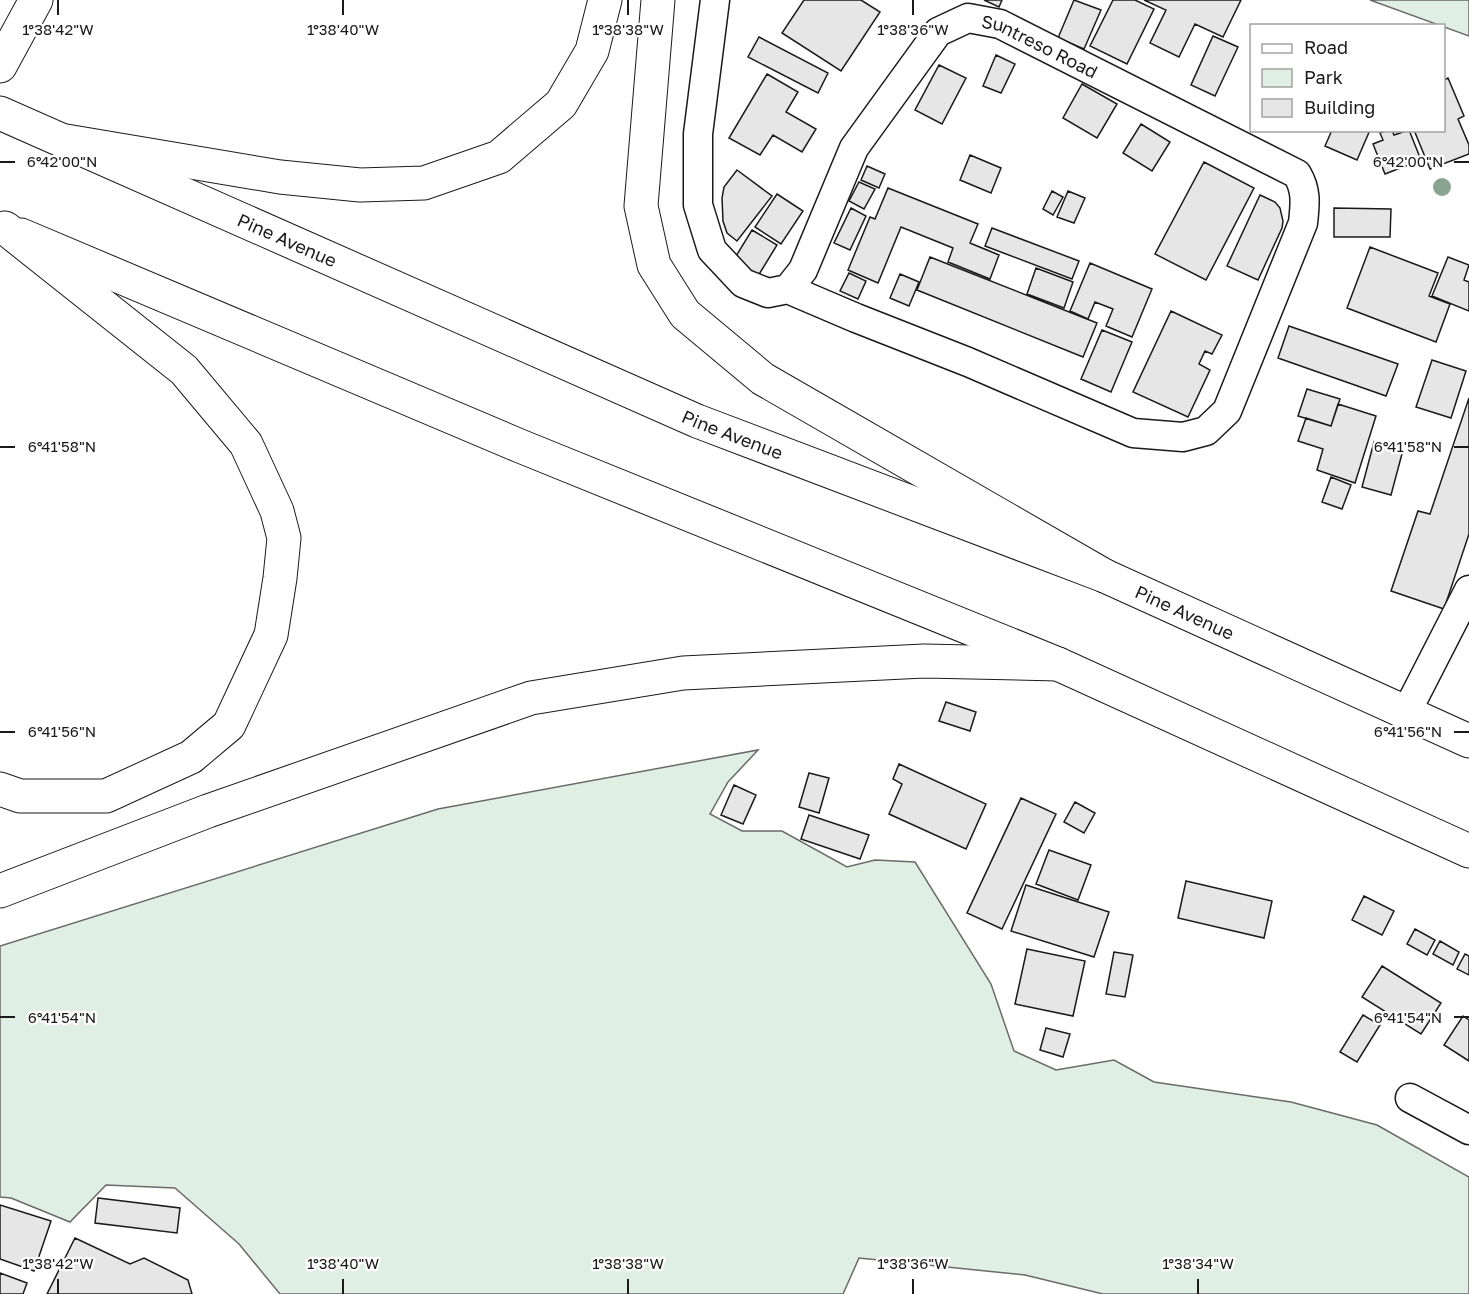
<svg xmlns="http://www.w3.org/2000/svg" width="1469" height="1294" font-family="'Golos Text',sans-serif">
  <rect width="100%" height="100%" fill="#fff"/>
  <path fill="#e0efe3" stroke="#6a6a6a" stroke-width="1.5" d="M1370,0h99v36z
    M758,750l-30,32 -18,32 32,17h40l65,36 28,-7 40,2 76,122 23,67 42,19 58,-10 40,22 137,20 86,23 92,52v117h-366l-78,-19 -166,-17 -16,36h-563l-41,-50 -64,-56 -69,-3 -36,37 -59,-24 -11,-1v-251l438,-137z"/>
  <path fill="#e6e6e6" stroke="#1a1a1a" stroke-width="1.5" d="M804,0h57l19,12 -39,59 -59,-38z
    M984,0h18l-3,7z
    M1074,0l27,10 -17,39 -26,-11z
    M1113,0h22l19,9 -27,55 -37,-18z
    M1144,0h97l-18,37 -28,-13 -16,33 -29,-14 16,-33z
    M1213,36l25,11 -23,49 -24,-11z
    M759,37l69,36 -10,20 -70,-36z
    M996,55l19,9 -14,29 -18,-7z
    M939,65l27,13 -24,46 -27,-14z
    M767,74l31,18 -12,20 30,17 -14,23 -29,-17 -13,20 -31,-17z
    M1448,78l16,38 -6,3 11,26v9l-39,15 -16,-39h30v-50z
    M1082,84l35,20 -20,34 -34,-20z
    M1141,124l29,18 -18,29 -29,-18z
    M1332,130h38l-13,30 -32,-14z
    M1387,130h5l2,5 15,-5 12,30 -36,14 -12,-30 10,-4 -3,-7z
    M970,155l31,13 -10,25 -31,-13z
    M1204,162l50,26 -48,92 -51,-26z
    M867,166l18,8 -6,14 -18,-8z
    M737,170l35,26 -35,45 -10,-8 -4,-12 -1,-23 2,-11z
    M859,182l16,7 -11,20 -15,-8z
    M888,188l90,36 -8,19 29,12 -9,24 -42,-17 5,-14 -52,-21 -23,56 -30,-13 22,-53 5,2z
    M1052,191l11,6 -10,18 -10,-6z
    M1068,191l17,7 -11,25 -17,-6z
    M777,194l26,17 -22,33 -26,-17z
    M1260,195l15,7 5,6 3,13 -1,7 -24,52 -31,-14z
    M851,208l15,8 -16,34 -16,-7z
    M1334,208l57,1 -1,28h-56z
    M992,228l87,33 -7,18 -87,-33z
    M752,230l25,15 -19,31 -25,-15z
    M1370,247l68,26 -9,23 21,8 -14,38 -89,-34z
    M930,257l167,66 -14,34 -166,-67z
    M1448,257l21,8 -5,15 5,2v29l-37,-15z
    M1090,263l62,26 -20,48 -26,-11 7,-17 -18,-7 -7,17 -18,-8z
    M1036,268l37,14 -9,26 -37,-14z
    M849,273l17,8 -8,18 -18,-8z
    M900,274l19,8 -10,24 -19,-8z
    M1171,311l51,24 -10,19 -7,-3 -6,13 11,6 -22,47 -55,-25z
    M1289,326l109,38 -12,32 -108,-38z
    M1102,330l30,12 -21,50 -30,-13z
    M1432,360l34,11 -15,47 -35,-11z
    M1307,389l33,10 -9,27 -33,-10z
    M1469,398v136l-25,75 -53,-18 27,-80 12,3z
    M1338,404l38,12 -21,67 -38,-13 6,-21 -25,-8 8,-23 25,8z
    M1374,442l29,8 -12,45 -29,-8z
    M1331,477l20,8 -9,24 -20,-7z
    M946,702l30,10 -6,19 -31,-10z
    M899,764l87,40 -20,45 -77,-35 13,-30 -9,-5z
    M809,773l20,5 -10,35 -20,-6z
    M734,785l22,10 -13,29 -22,-9z
    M1021,798l35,16 -54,115 -35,-16z
    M1075,802l20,11 -11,20 -20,-11z
    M809,815l60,20 -9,24 -59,-20z
    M1049,850l42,15 -13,35 -42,-16z
    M1186,881l86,20 -8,37 -86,-20z
    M1026,885l83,27 -15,45 -83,-26z
    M1364,896l30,15 -12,24 -30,-15z
    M1415,929l20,11 -8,15 -20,-11z
    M1440,941l19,11 -6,13 -20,-11z
    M1027,949l58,12 -12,55 -58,-12z
    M1114,952l19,3 -8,42 -19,-3z
    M1465,954l4,2v19l-12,-6z
    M1382,966l59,37 -20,31 -59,-37z
    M1363,1015l17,10 -23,37 -17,-10z
    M1463,1016l6,4v41l-25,-16z
    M1046,1028l24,6 -7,23 -23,-7z
    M98,1198l82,10 -3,25 -82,-10z
    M0,1205l51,16 -17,50 -34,-12z
    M75,1238l55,26 14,-6 44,22 4,14h-145z
    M0,1273l27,10 -4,11h-23z"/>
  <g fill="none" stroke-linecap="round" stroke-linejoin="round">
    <defs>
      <g id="minor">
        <path id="s1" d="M715,0l-17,134v71l14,45 31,33 25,10 20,-4 15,-19 51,-122 84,-116 30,-14 32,6 297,150c10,17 8,30 6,49l-76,188 -21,20 -23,6 -50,-4 -165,-71 -112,-44 -68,-29"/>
        <path d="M1406,713l63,-123"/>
        <path d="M1410,1098l59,32"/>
      </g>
      <g id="primary">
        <path id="s2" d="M0,113l697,308 408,155 364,165"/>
        <path d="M21,235l499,211 538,218 411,187"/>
      </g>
      <path id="trunk" d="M658,0l-17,206 13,59 31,49 78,65 342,197
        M0,66l36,-66
        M66,141l214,36 80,8 64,-2 75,-26 62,-53 31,-53 13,-51
        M0,789l20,7h86l85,-39 38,-32 42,-90 9,-57 4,-40 -7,-27 -31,-67 -62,-74 -179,-142
        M0,891l208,-80 323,-113 152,-25 241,-12 134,3"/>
    </defs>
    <use href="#minor" stroke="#1a1a1a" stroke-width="31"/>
    <use href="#primary" stroke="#1a1a1a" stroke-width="35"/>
    <use href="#trunk" stroke="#1a1a1a" stroke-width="35"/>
    <use href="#minor" stroke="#fff" stroke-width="28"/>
    <use href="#primary" stroke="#fff" stroke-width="33"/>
    <use href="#trunk" stroke="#fff" stroke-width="33"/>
  </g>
  <circle fill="#8aa48f" cx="1442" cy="187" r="9"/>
  <path fill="none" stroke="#1a1a1a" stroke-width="2" d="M58,0v15M343,0v15M628,0v15M913,0v15M0,162h15M1454,162h15M0,447h15M1454,447h15M0,732h15M1454,732h15M0,1017h15M1454,1017h15M58,1279v15M343,1279v15M628,1279v15M913,1279v15M1198,1279v15"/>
  <g text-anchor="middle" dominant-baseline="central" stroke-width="4.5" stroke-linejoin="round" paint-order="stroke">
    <g font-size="18" fill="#1a1a1a" stroke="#fff">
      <text stroke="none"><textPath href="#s1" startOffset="756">Suntreso Road</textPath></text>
      <text stroke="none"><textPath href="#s2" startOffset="314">Pine Avenue</textPath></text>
      <text stroke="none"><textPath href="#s2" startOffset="800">Pine Avenue</textPath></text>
      <text stroke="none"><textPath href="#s2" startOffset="1286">Pine Avenue</textPath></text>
    </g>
  </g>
  <g font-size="15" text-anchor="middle" fill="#1a1a1a" stroke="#fff" stroke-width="4.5" stroke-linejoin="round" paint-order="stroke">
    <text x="58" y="35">1°38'42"W</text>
    <text x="343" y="35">1°38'40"W</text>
    <text x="628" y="35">1°38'38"W</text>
    <text x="913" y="35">1°38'36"W</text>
    <text x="62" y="167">6°42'00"N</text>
    <text x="1408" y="167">6°42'00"N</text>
    <text x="62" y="452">6°41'58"N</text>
    <text x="1408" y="452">6°41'58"N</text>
    <text x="62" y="737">6°41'56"N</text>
    <text x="1408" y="737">6°41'56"N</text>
    <text x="62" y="1023">6°41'54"N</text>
    <text x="1408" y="1023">6°41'54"N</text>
    <text x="58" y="1269">1°38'42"W</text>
    <text x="343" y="1269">1°38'40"W</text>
    <text x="628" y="1269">1°38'38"W</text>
    <text x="913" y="1269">1°38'36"W</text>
    <text x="1198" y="1269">1°38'34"W</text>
  </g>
  <rect x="1250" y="24" width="195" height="108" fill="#ffffff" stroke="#a3a3a3" stroke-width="1.5"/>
  <rect x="1262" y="44" width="30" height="9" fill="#ffffff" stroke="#a3a3a3" stroke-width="1.5"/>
  <text x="1304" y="54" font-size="18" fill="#1a1a1a">Road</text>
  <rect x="1262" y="69" width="30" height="18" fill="#e0efe3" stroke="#a3a3a3" stroke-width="1.5"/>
  <text x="1304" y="84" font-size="18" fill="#1a1a1a">Park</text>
  <rect x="1262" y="99" width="30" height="18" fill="#e6e6e6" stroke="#a3a3a3" stroke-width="1.5"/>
  <text x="1304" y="114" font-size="18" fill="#1a1a1a">Building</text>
</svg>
